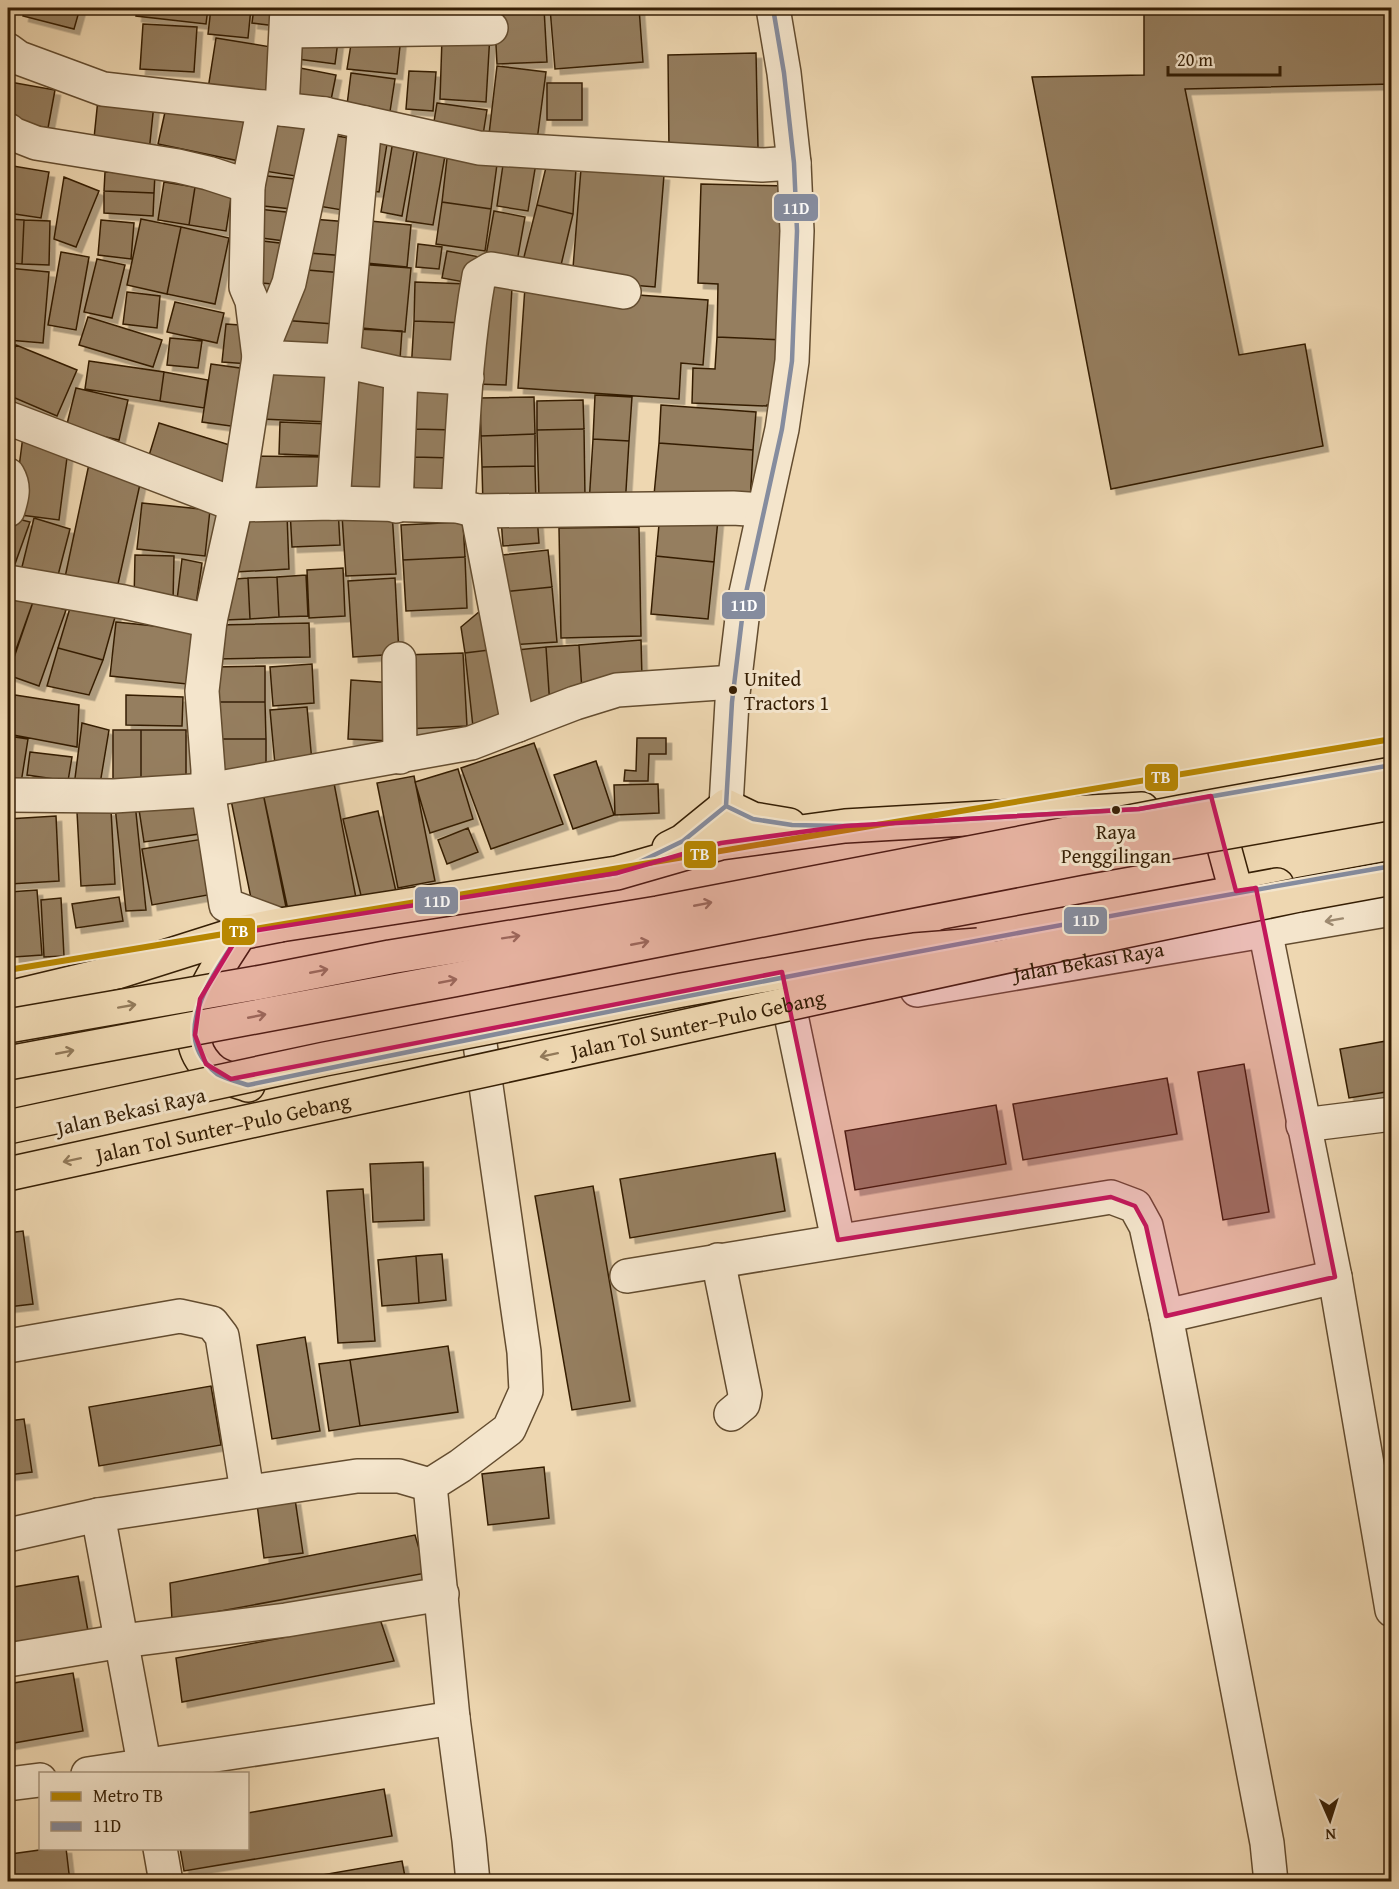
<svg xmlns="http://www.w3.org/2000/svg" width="1399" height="1889" font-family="'Gentium Book Plus',serif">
  <defs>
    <filter id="shadow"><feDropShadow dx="5.5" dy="5.5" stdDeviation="0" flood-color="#0004"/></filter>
  </defs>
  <rect width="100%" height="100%" fill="#eed7b1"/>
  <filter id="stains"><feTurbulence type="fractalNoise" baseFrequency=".00333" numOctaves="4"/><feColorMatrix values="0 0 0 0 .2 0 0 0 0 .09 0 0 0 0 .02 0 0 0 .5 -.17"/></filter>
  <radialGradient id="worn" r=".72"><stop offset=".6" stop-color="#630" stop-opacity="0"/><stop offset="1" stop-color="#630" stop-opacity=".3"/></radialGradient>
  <path fill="#957e5e" stroke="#351e04" stroke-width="1.5" filter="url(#shadow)" d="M25,8h55l-6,21 -51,-13z
    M137,8h71l-2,16 -70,-8z
    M211,8h40l-3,30 -40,-4z
    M254,8h25l-3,18 -24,-3z
    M299,8h43v11l-44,-2z
    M353,8h37l-1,18 -37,-4z
    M409,8h26l1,9 -26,2z
    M449,8h33l1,14 -32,3z
    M494,8h50l3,54 -50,2z
    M550,8h89l4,54 -88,7z
    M1144,8h248v76l-207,5 54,266 66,-11 18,102 -212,43 -79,-412 112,-2z
    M143,24l54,3 -3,45 -54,-3z
    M353,32l48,5 -4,37 -50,-5z
    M490,34l-4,68 -46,-3 2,-61z
    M293,35l45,6 -3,23 -45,-6z
    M216,38l61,10 -8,52 -61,-11z
    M756,53l2,95 -89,2 -1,-95z
    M497,66l49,6 -10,76 -48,-5z
    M295,67l41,8 -7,35 -41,-8z
    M409,71l27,1 -3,39 -27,-2z
    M351,73l44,6 -6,39 -43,-5z
    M10,82l45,8 -7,38 -40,-8v-26z
    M547,83h35v37h-35z
    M98,99l56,5 -5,48 -56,-4z
    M167,103l86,19 -9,40 -86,-18z
    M437,103l50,7 -5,31 -50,-7z
    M268,112l50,8 -10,58 -50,-8z
    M325,134l36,6 -13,71 -36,-6z
    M374,136l14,2 -9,54 -15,-2z
    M393,141l22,4 -13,71 -21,-4z
    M418,146l28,4 -13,75 -27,-4z
    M448,150l50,7 -7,52 -49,-7z
    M504,158l32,5 -8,48 -31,-5z
    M547,163l29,5 -3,46 -36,-9z
    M13,166l36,6 -8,46 -33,-5v-13z
    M581,169l83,6 -9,112 -83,-7z
    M105,172l50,2 -1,19 -50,-2z
    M258,175l46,5 -3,30 -47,-5z
    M64,177l35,14 -23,56 -22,-8z
    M164,182l31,5 -6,38 -31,-5z
    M701,184l86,2 -3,154 -67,-3 1,-53 -20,-1z
    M195,187l37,5 -6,39 -37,-6z
    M104,191l50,2 -1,23 -49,-3z
    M442,202l49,7 -6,42 -49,-7z
    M537,205l36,9 -15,64 -37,-9z
    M258,209l37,4 -3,29 -38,-5z
    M494,211l31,6 -9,50 -31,-6z
    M8,219l16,1 -2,44 -14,-1z
    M141,219l40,8 -14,67 -40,-9z
    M312,219l37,3 -3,34 -37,-3z
    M24,220l26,1 -1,44 -27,-1z
    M101,220l33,3 -3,36 -33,-4z
    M370,221l41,4 -4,42 -41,-4z
    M181,227l48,11 -14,66 -48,-10z
    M254,240l34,4 -4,41 -34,-3z
    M418,244l24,3 -3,22 -23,-2z
    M447,251l33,6 -5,27 -33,-6z
    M61,252l28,5 -13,73 -28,-5z
    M309,253l37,3 -2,17 -37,-3z
    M97,259l28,6 -13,53 -28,-6z
    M357,264l54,4 -6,64 -54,-5z
    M8,268l41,4 -6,71 -35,-3z
    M307,270l37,3 -10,51 -53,-4z
    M415,282l52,2 -1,39 -52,-2z
    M483,286l29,2 -6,97 -30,-1z
    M525,287l183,13 -5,65 -22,-2 -2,36 -161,-11z
    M127,292l33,4 -3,32 -34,-4z
    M175,302l49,11 -7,30 -50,-11z
    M88,317l74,23 -9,27 -74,-22z
    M281,320l53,4 -3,26 -52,-5z
    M414,321l52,2 -3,51 -52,-2z
    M226,324l27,2 -3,38 -28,-2z
    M355,329l47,2 -2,28 -47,-2z
    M717,337l67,3 -4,65h-13v1l-75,-3 1,-35 22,1z
    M170,338l32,3 -4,27 -31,-3z
    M16,345l61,25 -20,46 -49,-21v-32z
    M89,361l75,11 -4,29 -75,-12z
    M264,361l69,3 -3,58 -69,-3z
    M211,364l43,6 -9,58 -43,-6z
    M164,372l44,8 -4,28 -44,-7z
    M345,379l47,2 -7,114 -47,-2z
    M455,383v47l-41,-1v-45z
    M76,388l52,12 -9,40 -53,-12z
    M595,395l37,2 -3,44 -36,-2z
    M534,397l1,37 -54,2 -1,-38z
    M583,400l1,29 -47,1v-29z
    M661,405l95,7 -3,38 -94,-7z
    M280,422l50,2 -1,32 -50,-2z
    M159,423l77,24 -13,40 -76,-25z
    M414,429l41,1 -2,28 -39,-1z
    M584,429l1,68 -46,1 -2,-68z
    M535,434v32l-53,1 -1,-31z
    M23,436l46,6 -10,78 -46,-6z
    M593,439l36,2 -4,66 -36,-3z
    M659,443l94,7 -3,52 -96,-7z
    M247,456l80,1 -1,44 -81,-2z
    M414,457l39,1v32l-39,-1z
    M89,464l53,11 -26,118 -52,-11z
    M535,466l1,39 -53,1 -1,-39z
    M142,503l68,7 -5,46 -68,-7z
    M338,508l2,37 -48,2 -2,-37z
    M392,512l4,62 -50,2 -4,-61z
    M287,514l2,55 -53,3 -2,-56z
    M660,514l58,5 -4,43 -58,-6z
    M537,515l2,28 -36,3 -2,-28z
    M10,517l20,5 -19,53 -3,-2v-47z
    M34,518l36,11 -14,54 -36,-8z
    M463,522l2,35 -62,3 -2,-35z
    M639,527l2,109 -80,2 -2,-110z
    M548,550l4,37 -50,5v-37z
    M135,555l39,1 -1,46 -39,-1z
    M656,556l58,6 -6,57 -57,-5z
    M465,557l2,51 -61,3 -3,-51z
    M182,559l20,4 -7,48 -19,-3z
    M343,568l2,48 -36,2 -2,-48z
    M306,575l2,41 -29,1 -2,-40z
    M277,577l2,40 -29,2 -2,-41z
    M248,578l2,41 -26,1 -2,-40z
    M395,578l4,76 -46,3 -5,-76z
    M552,587l5,55 -48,3 -7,-53z
    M14,591l20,8 -26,73v-64z
    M73,598l44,12 -14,50 -45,-12z
    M34,599l32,11 -27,76 -31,-11z
    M492,601l5,48 -32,4 -4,-26z
    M116,622l77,8 -6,54 -77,-8z
    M309,623l1,34 -94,2v-34z
    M641,640l1,38 -60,13 -3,-46z
    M579,645l3,46 -32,16 -4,-60z
    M546,647l4,60 -28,-1 -5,-56z
    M58,648l45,12 -14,35 -42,-9z
    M497,649l8,75 -32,3 -8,-74z
    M463,653l4,73 -61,3 -3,-74z
    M312,664l2,39 -41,3 -3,-39z
    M265,666v36h-51v-35z
    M351,680l43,3 -3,58 -43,-2z
    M15,695l64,10 -2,42 -69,-13z
    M126,695l57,2 -1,29 -56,-1z
    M214,702h51l1,37h-51z
    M307,707l5,55 -37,3 -5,-55z
    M82,723l27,7 -10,60 -26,4z
    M113,730h28v60h-28z
    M141,730h45v60h-45z
    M8,736l20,3 -7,44 -13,-2z
    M637,738h29v16h-17l-1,27h-24l1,-11 11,1z
    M215,739h51v33h-51z
    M534,743l29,81 -72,25 -30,-81z
    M30,752l42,5 -4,24 -41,-6z
    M596,761l18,54 -41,14 -19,-54z
    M458,769l15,50 -43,14 -15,-51z
    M414,776l21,105 -37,7 -21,-105z
    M333,778l23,120 -68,12 -25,-117z
    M658,784l1,29 -44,2 -1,-30z
    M200,793l6,40 -62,9 -6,-39z
    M263,793l23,114 -32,6 -23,-113z
    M135,803l11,107 -20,1 -11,-105z
    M111,810l4,74 -34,2 -4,-74z
    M378,811l19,85 -34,8 -20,-85z
    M56,816l3,65 -49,3 -2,-65z
    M468,828l10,24 -31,12 -9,-24z
    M209,838l10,55 -67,12 -10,-56z
    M37,890l5,65 -28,2 -5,-65z
    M119,897l4,24 -47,7 -4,-24z
    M61,898l3,58 -20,1 -3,-57z
    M1392,1040v51l-43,7 -9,-49z
    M1244,1064l25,148 -46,8 -25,-148z
    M1167,1078l10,56 -154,26 -10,-56z
    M996,1105l10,59 -151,26 -10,-59z
    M775,1153l10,58 -155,27 -10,-59z
    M423,1162l1,58 -51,2 -3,-58z
    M593,1186l37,215 -58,9 -37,-214z
    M363,1189l12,152 -37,2 -11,-152z
    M23,1231l10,73 -25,3v-74z
    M442,1254l4,46 -27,3 -3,-47z
    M416,1256l3,47 -37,3 -4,-46z
    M305,1337l15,94 -48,8 -15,-94z
    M448,1346l10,66 -98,14 -10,-66z
    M350,1360l10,66 -31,5 -10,-67z
    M211,1386l10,59 -122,21 -10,-59z
    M24,1419l8,53 -24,3v-54z
    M544,1467l5,51 -61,7 -6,-51z
    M295,1499l8,54 -39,5 -7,-54z
    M415,1535l11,38 -254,47 -2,-37z
    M78,1576l10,55 -80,15v-58z
    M380,1619l14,42 -212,41 -6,-44z
    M73,1673l10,58 -75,13v-60z
    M384,1789l8,47 -208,35 -4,-23h68v-35z
    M54,1848h12l4,34h-55l-4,-28z
    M402,1861l4,21h-124z"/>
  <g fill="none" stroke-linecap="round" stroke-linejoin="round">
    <defs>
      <g id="minor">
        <path d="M287,31l204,-3"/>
        <path d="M8,50l11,8 84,31 222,25 154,34 283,17 32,-2"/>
        <path d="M264,107l-16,79 -2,101 6,14 7,56 84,4 58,13 66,4"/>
        <path d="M282,109l5,-101"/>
        <path d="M8,130l5,4 23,9 142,23 30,7 40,13"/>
        <path d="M8,418l228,87 97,-2 125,3 19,5 256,-3 30,2"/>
        <path d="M8,475c7,12 4,22 0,35"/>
        <path d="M333,503l10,-142 22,-238"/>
        <path d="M396,506l5,-132"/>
        <path d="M458,506c5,-76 7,-154 21,-230l12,-7 133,23"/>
        <path d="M477,511l41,214"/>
        <path d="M8,582l116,20 86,19"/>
        <path d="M399,659l1,98"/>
        <path d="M8,795l106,1 94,-6 263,-47 104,-40 42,-13 117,-8"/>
        <path d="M726,806l6,-104 12,-100 38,-173 10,-68 5,-130 -3,-68 -10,-90 -11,-65"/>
        <path d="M1261,910l74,367 57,333"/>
        <path d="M280,925l-54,-20 -18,-115v-20l-6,-79 8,-70 26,-116 23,-148 30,-74 36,-169"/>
        <path d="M785,978l-2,-1 55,263"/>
        <path id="s1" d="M917,990l475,-81"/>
        <path d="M1303,1125l89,-11"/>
        <path d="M718,1260l27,134 -2,10 -12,10"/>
        <path d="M627,1276l484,-79 24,9 11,20 20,90"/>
        <path d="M8,1346l172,-30 32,7 10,13 25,155"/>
        <path d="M98,1515l48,259"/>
        <path d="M8,1535l90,-20 259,-39h42l31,9"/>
        <path d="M8,1660l114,-19 164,-21 156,-26"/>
        <path d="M88,1774l214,-32 151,-24"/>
        <path d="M8,1784l32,-4"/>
        <path d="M160,1848l6,34"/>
        <path d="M473,1882l-4,-42 -16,-122 -23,-233 30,-19 49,-37 17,-38 -2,-39 -45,-315"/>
        <path d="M1271,1882l-4,-39 -101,-527 169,-39"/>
      </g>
      <path id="highway" d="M1213,807l23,84
        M669,848l14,-7 43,-35 27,13 36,6
        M240,933c-22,36 -75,102 -26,139 9,6 23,9 34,13
        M948,946l329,-61
        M8,998l109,-26 123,-39 40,-8 337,-52 104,-30 124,-17 297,-17"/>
    </defs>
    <use href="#minor" stroke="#634c2f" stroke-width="36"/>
    <use href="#highway" stroke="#351e04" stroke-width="36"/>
    <use href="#minor" stroke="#f4e5cc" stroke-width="33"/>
    <use href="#highway" stroke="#eed7b1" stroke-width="33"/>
    <defs>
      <g id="highway-bridge">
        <path d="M8,1026l254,-44 128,-25 268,-44 523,-101 211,-38"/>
        <path d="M8,1063l445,-83 627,-122 312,-55"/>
        <path d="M8,1127l317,-68 357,-69 190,-34 42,-6 64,-5"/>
        <path id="s2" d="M8,1174l1050,-229 241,-50 93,-17"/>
      </g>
    </defs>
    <use href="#highway-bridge" stroke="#351e04" stroke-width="36" stroke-linecap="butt"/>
    <use href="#highway-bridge" stroke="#eed7b1" stroke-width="33"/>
    <defs>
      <path id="bus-1" d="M726,806l-43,35 -66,32 -337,52 -40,8c-21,34 -68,93 -33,131 3,4 6,7 10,10 9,5 21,8 31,11 380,-79 761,-153 1144,-219
        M726,806l6,-104 12,-100 38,-173 10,-68 5,-130 -3,-68 -10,-90 -11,-65
        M726,806l27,13 39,6 53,1 294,-17 253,-44"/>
    </defs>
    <use href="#bus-1" stroke="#f4e5cc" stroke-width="9"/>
    <use href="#bus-1" stroke="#858c9e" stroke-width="4.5"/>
    <defs>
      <path id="metro-1" d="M8,970l1384,-231"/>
    </defs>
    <use href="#metro-1" stroke="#f4e5cc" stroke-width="10"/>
    <use href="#metro-1" stroke="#b88701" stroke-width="6"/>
  </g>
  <defs><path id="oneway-shaft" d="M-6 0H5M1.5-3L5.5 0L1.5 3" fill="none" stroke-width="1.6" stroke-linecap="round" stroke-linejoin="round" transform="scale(1.5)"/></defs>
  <g stroke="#927a5a">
    <use href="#oneway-shaft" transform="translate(703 904) rotate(-11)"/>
    <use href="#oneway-shaft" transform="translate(511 937) rotate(-9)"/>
    <use href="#oneway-shaft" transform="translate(640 943) rotate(-11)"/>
    <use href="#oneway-shaft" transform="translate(319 971) rotate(-11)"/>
    <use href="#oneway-shaft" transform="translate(448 981) rotate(-11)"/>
    <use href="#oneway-shaft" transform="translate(127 1006) rotate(-10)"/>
    <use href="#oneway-shaft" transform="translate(257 1016) rotate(-11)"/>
    <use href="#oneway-shaft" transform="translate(65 1052) rotate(-11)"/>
    <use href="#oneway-shaft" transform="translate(549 1055) rotate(168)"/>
    <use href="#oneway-shaft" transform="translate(72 1160) rotate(168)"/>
  </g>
  <use stroke="#9e8b72" href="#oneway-shaft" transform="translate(1334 920) rotate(170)"/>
  <path fill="#c2185b" fill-opacity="0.2" stroke="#c2185b" stroke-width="4.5" stroke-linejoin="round" d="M1211,796l25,95 20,-3 79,389 -169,39 -20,-90 -11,-20 -24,-9 -273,43 -56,-268 -551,107 -25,-15 -11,-29 5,-36 40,-66 377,-60 104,-30 124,-17 294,-17z"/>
  <g fill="#351e04" stroke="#f4e5cc" stroke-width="2">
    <circle cx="733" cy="690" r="5"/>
    <circle cx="1116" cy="810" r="5"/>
  </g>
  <g text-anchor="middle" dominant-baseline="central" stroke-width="6" stroke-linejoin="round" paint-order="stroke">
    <g font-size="20" fill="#351e04" stroke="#f4e5cc" text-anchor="start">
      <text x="744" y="678">United<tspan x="744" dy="24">Tractors 1</tspan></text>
      <text x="1116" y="831" text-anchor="middle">Raya<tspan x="1116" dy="24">Penggilingan</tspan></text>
    </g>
    <g font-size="21" fill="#351e04" stroke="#f4e5cc">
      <text stroke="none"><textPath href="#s1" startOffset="174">Jalan Bekasi Raya</textPath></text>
      <text stroke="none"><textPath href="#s2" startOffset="706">Jalan Tol Sunter–Pulo Gebang</textPath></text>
      <text transform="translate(131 1111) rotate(-13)">Jalan Bekasi Raya</text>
      <text stroke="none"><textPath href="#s2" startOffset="220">Jalan Tol Sunter–Pulo Gebang</textPath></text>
    </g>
  </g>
  <g stroke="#f4e5cc" stroke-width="2">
    <rect x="773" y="193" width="46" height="29" rx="6" fill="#858c9e"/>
    <rect x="721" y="591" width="45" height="29" rx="6" fill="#858c9e"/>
    <rect x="1144" y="763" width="35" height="29" rx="6" fill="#b88701"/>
    <rect x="683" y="840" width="34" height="29" rx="6" fill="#b88701"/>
    <rect x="414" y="886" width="45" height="29" rx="6" fill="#858c9e"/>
    <rect x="1063" y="906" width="45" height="29" rx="6" fill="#858c9e"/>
    <rect x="221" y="917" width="35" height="29" rx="6" fill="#b88701"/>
  </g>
  <g font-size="16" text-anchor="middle" font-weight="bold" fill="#fff">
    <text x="796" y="214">11D</text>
    <text x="744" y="611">11D</text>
    <text x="1161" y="783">TB</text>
    <text x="700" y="860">TB</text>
    <text x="437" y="907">11D</text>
    <text x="1086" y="926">11D</text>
    <text x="239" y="937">TB</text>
  </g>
  <rect width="1399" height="1889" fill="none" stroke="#eed7b1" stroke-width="30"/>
  <rect x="9" y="9" width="1381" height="1871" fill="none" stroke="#351e04" stroke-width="3"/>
  <rect x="15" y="15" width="1369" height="1859" fill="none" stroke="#351e04" stroke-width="1.5"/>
  <rect x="39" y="1772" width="210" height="78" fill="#f4e5cc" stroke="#a8957c" stroke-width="1.5"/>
  <rect x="51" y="1792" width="30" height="9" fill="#b88701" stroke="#a8957c" stroke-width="1.5"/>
  <text x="93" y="1802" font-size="18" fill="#351e04">Metro TB</text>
  <rect x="51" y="1822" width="30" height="9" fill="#858c9e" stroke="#a8957c" stroke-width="1.5"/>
  <text x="93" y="1832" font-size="18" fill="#351e04">11D</text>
  <g transform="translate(1330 1820) rotate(177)" stroke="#f4e5cc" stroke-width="4.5" paint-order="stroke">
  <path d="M0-4.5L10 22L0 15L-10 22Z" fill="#351e04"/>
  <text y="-9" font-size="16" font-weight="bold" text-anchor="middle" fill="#351e04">N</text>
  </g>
  <path d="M1168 66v9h112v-9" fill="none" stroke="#351e04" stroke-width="3"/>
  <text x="1177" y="66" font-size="18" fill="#351e04" stroke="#f4e5cc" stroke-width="4.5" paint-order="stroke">20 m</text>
  <rect width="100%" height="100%" filter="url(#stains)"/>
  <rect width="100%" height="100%" fill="url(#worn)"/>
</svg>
